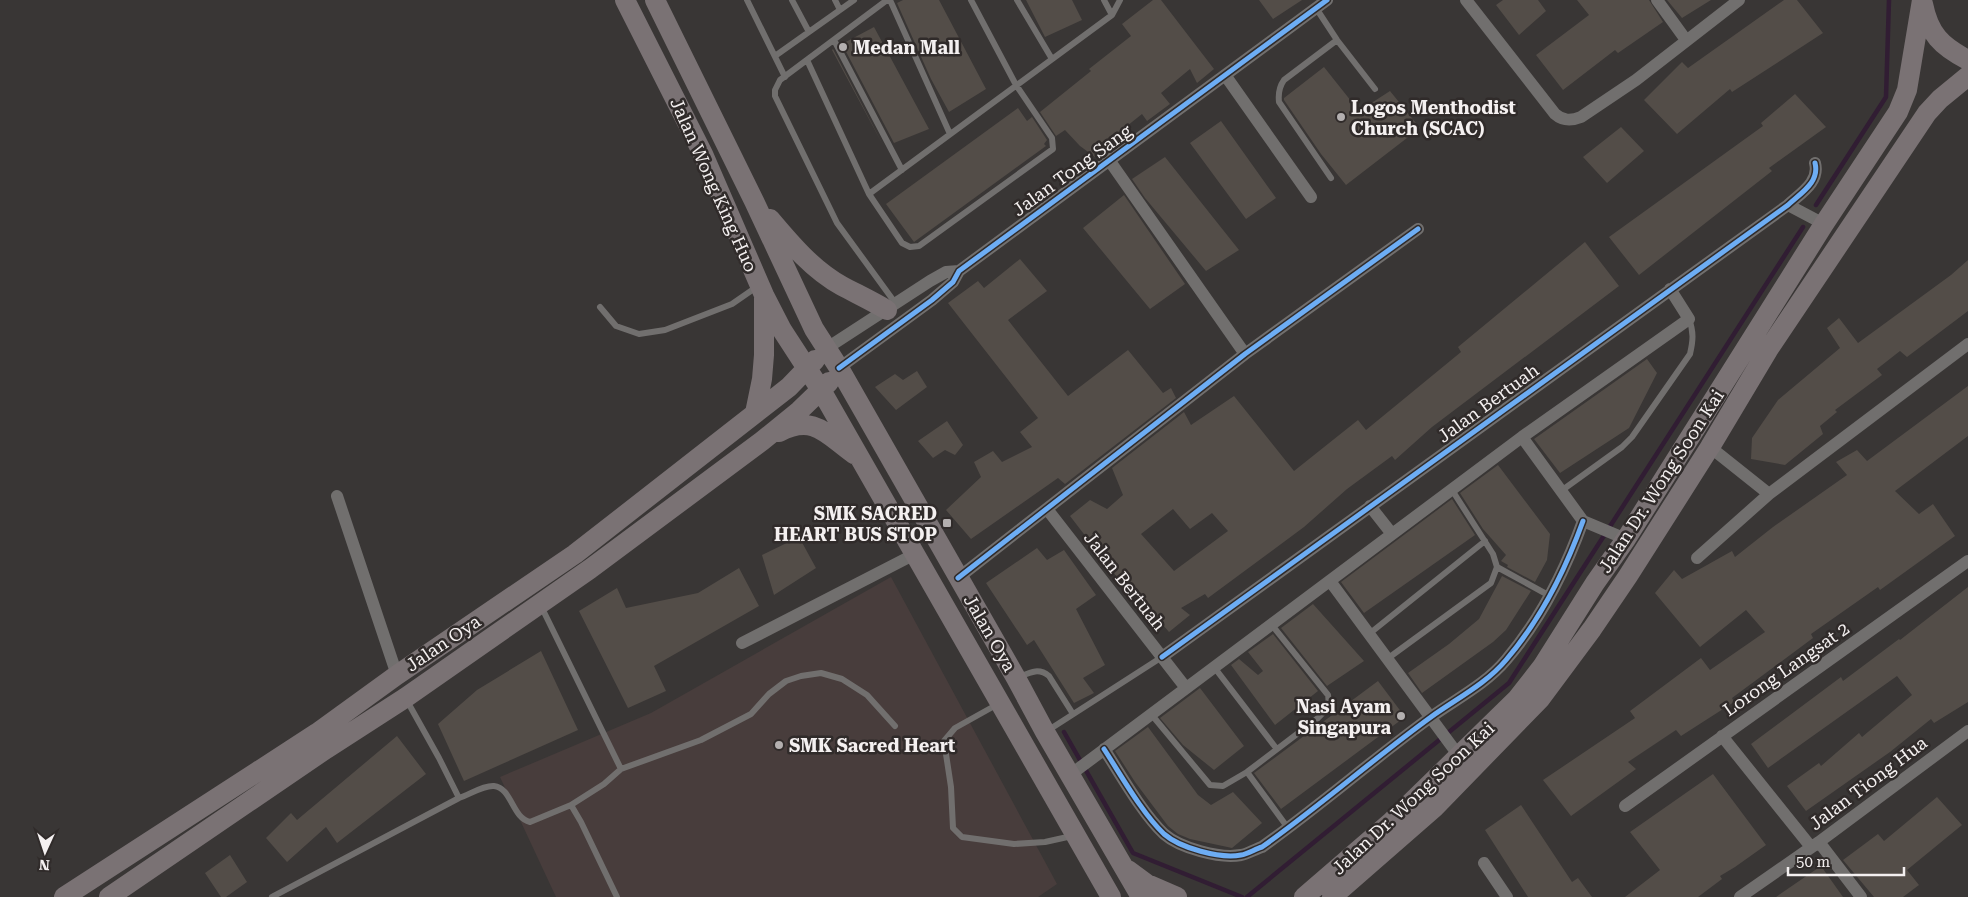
<svg xmlns="http://www.w3.org/2000/svg" width="1968" height="897" font-family="'Roboto Serif',serif">
  <rect width="100%" height="100%" fill="#393635"/>
  <path fill="#483d3c" d="M891,577l166,307 -19,13h-482l-56,-120 151,-64z"/>
  <g fill="none" stroke-linecap="round" stroke-linejoin="round">
    <path stroke="#311d33" stroke-width="4.5" d="M1816,205l70,-108 3,-97
      M1064,732l69,121 109,44
      M1247,897l262,-214 294,-456"/>
  </g>
  <path fill="#534d48" fill-rule="evenodd" d="M903,0h36l47,89 -37,23 -18,-33 -34,-76z
    M1026,0h46l10,20 -37,17z
    M1153,0h8l53,69 -17,14 -7,-14 -29,24 9,11 -23,17 -5,-7 -30,24 3,2 -20,17 -15,-11 -15,-16 -9,6 -16,-24 51,-41 -2,-2 42,-33 -9,-12z
    M1259,0h43l-29,19z
    M1503,0h35l8,11 -27,24 -23,-30z
    M1577,0h72l14,22 -45,31 -3,-3 -52,40 -27,-35 53,-40z
    M1667,0h44l-29,18z
    M1784,0h13l26,33 -91,59 -2,-3 -53,45 -33,-34 38,-38 6,6z
    M874,27l55,102 -35,14 -52,-99z
    M833,49l51,98 -52,-97z
    M1324,67l35,44 31,-20 30,37 -74,57 -25,-31 -37,-54v-2z
    M1795,94l31,33 -57,41 3,3 -133,104 -30,-38 154,-111 -2,-3z
    M1018,108l9,13 5,-4 15,23 -3,4 2,2 -132,96 -28,-38z
    M1221,121l55,77 -30,21 -56,-76z
    M1621,127l23,24 -37,32 -24,-26z
    M1165,157l74,93 -33,21 -61,-73 -13,-19z
    M1124,195l61,89 -35,25 -67,-81z
    M1585,242l34,44 -187,141 -37,33 -3,-4 -45,33 -43,38 -96,71 -3,-4 -24,14 9,7 -21,17 -46,-54 -3,3 -50,-65 20,-16 17,9 16,-14 -11,-27 72,-56 7,13 43,-29 60,75 64,-51 8,10 95,-78 -3,-5zM1173,509l17,20 22,-16 16,18 -54,40 -33,-37z
    M1020,259l27,32 -39,29 60,76 60,-46 35,43 8,-5 5,10 -111,86 -7,-6 -87,61 -25,-29 35,-33 -7,-15 19,-11 9,11 30,-15 -12,-15 18,-14 -90,-115 30,-22 6,7z
    M1968,260v51l-61,46 -7,-6 -23,18 5,6 -47,35 2,2 -17,14 3,8 -38,31 -34,-6 1,-21 26,-38 62,-52 -13,-20 12,-10 19,25 93,-68z
    M1647,359l10,14 -28,55 -69,45 -26,-34z
    M917,371l10,16 -31,23 -21,-23 20,-13 8,6z
    M1968,386v50l-73,55 24,23 14,-10 22,32 -75,54 -2,-3 -67,47 2,4 -81,60 2,4 -53,34 -5,-6 -48,32 8,7 -65,47 -28,-36 92,-62 -5,-7 71,-53 9,12 55,-38 -19,-22 -46,37 -45,-54 19,-23 8,9 50,-28 3,6 38,-30 74,-52 -11,-13 21,-12 10,11z
    M947,421l16,24 -8,10 -10,-5 -12,8 -15,-17z
    M1498,465l52,69 -3,26 -12,22 -28,-15 1,-2 -7,-4 5,-6 -23,-26 -23,-36z
    M1452,499l23,36 -111,78 -23,-31z
    M799,537l17,31 -42,27 -12,-40z
    M1037,548l10,12 17,-10 32,45 -20,14 29,56 -22,13 11,15 -20,10 -40,-63 -7,5 -41,-62z
    M739,568l20,38 -105,60 12,25 -38,17 -49,-97 38,-23 9,20 72,-15z
    M1502,576l29,15 -25,39 -13,12 -71,51 -14,-20 41,-29 30,-25z
    M1968,587v115l-34,21 -3,-4 -41,33 -84,59 -19,-25 32,-23 2,3 38,-33 3,4 50,-42 -15,-19 -129,92 -17,-24 90,-67 2,4 56,-42 1,1z
    M1313,604l51,57 -37,25 -46,-58z
    M1273,634l45,57 -43,34 -44,-60 8,-6 19,16 5,-4 -15,-19z
    M541,651l37,79 -114,51 -26,-57 39,-34z
    M1378,681l27,36 -124,92 -27,-36z
    M1200,688l44,58 -30,24 -31,-25 -23,-27z
    M1148,727l50,68 13,10 22,-13 29,31 -30,25 -42,-9 -12,-5 -10,-8 -33,-44 -20,-31z
    M397,736l29,38 -89,69 -11,-16 -39,35 -21,-24 25,-25 6,7z
    M1713,774l53,71 -31,22 -15,9 2,3 -24,18h-73l35,-27 -30,-38z
    M1937,797l25,28 -55,45 12,15 -16,12h-29l-31,-37 35,-26 6,7z
    M1521,805l51,77 6,-4 14,19h-64l-43,-67z
    M230,855l17,27 -21,15h-5l-16,-24z
    M1821,866l22,31h-67z"/>
  <g fill="none" stroke-linecap="round" stroke-linejoin="round">
    <path stroke="#716f6e" stroke-width="6" d="M747,0l38,77
      M792,0l17,32
      M835,0l5,10
      M887,0l-107,80 -5,10v6l62,127 59,81
      M890,0l60,134
      M1017,0l35,59
      M1104,0l8,15
      M1316,8l21,32 38,49
      M834,40l68,130
      M775,56l79,-56
      M807,60l62,134 33,49 8,4 9,-1 134,-97 -1,-11 -36,-53 -45,-85
      M1331,178l-52,-76c-1,-9 0,-15 5,-22l53,-40
      M869,194l243,-179 8,-15
      M600,307l16,19 23,8 26,-4 67,-26 26,-18
      M1561,491l61,-44 10,-10 58,-83c3,-13 4,-22 -1,-35
      M1497,567l53,29
      M541,606l80,163
      M1369,634l116,-93
      M1387,659l104,-76 6,-16 -4,-13 -41,-64
      M1214,667l62,81
      M1017,678c12,-5 21,-11 32,-2l24,38
      M406,699l33,59 20,40
      M998,704l-43,24 -11,13 7,46 2,41 9,9 52,7 31,-2 27,-6
      M1151,714l59,71 13,1 24,-14 71,-54c8,-8 12,-12 10,-23l-57,-71
      M1047,731l115,-74
      M1247,772l41,56
      M272,897l187,-99c10,-3 24,-13 35,-12 18,2 18,32 36,36l41,-17
      M617,897l-36,-75 -10,-17 33,-21 17,-15 80,-29 50,-26 18,-20 17,-13 15,-5 20,-3 21,6 25,16 28,31"/>
    <path stroke="#716f6e" stroke-width="12" d="M1466,0l89,114c8,7 16,7 26,3l55,-37 103,-80
      M1657,0l29,40
      M1225,75l86,122
      M1109,160l136,194
      M1788,205l36,19
      M827,348l103,-67 16,-9 13,-1
      M839,368l93,-68 21,-18 6,-11 368,-271
      M1522,437l61,84 43,18
      M1710,447l59,47
      M337,496l60,179
      M1370,506l22,28
      M1047,509l139,179
      M1697,558l72,-64 199,-150
      M958,578l287,-224 173,-125
      M1330,581l129,175
      M742,643l173,-89
      M1162,657l626,-452c13,-12 32,-23 27,-42
      M1722,736l89,111
      M1104,749c17,26 38,64 60,85 16,14 56,25 77,21 7,-1 14,-6 21,-8 58,-41 111,-88 169,-130 25,-18 55,-33 75,-57 35,-41 59,-89 77,-139
      M1070,775l452,-338 167,-118 -19,-30
      M1625,806l343,-245
      M1819,842l42,55
      M1484,863l23,34
      M1740,897l79,-55 149,-111"/>
    <path stroke="#7a7274" stroke-width="20" d="M625,0l78,154 61,141 18,35 39,60 290,507
      M655,0l99,201 60,128 25,39 177,310 29,54 96,165
      M1923,4c6,30 18,42 45,56
      M770,219c21,25 43,51 72,67 15,8 30,15 45,24
      M755,413l7,-34 2,-24v-57
      M779,432c35,-18 47,2 75,22
      M1128,870l19,14 30,13
      M64,897l253,-164 80,-58 178,-121 214,-167 26,-27
      M109,897l217,-148 79,-51 185,-129 172,-128 37,-30 30,-29
      M1304,897l88,-76 125,-122 25,-32 53,-84 31,-44 198,-315 74,-112 9,-22 15,-90
      M1332,897l102,-89 106,-109 52,-70 36,-53 82,-129 58,-97 159,-237 13,-14 28,-23"/>
    <defs>
      <path id="cycleway" d="M839,368l93,-68 21,-18 6,-11 368,-271
        M958,578l287,-224 173,-125
        M1162,657l626,-452c13,-12 32,-23 27,-42
        M1104,749c17,26 38,64 60,85 16,14 56,25 77,21 7,-1 14,-6 21,-8 58,-41 111,-88 169,-130 25,-18 55,-33 75,-57 35,-41 59,-89 77,-139"/>
    </defs>
    <use href="#cycleway" stroke="#302b2a" stroke-width="8"/>
    <use href="#cycleway" stroke="#6dadf4" stroke-width="5"/>
  </g>
  <g fill="#b3afaf" stroke="#302b2a" stroke-width="2">
    <circle cx="843" cy="47" r="5"/>
    <circle cx="1341" cy="117" r="5"/>
    <rect x="942" y="518" width="10" height="10" rx="2.5"/>
    <circle cx="1401" cy="716" r="5"/>
    <circle cx="779" cy="745" r="5"/>
  </g>
  <g text-anchor="middle" dominant-baseline="central" stroke-width="5" stroke-linejoin="round" paint-order="stroke">
    <g font-size="18" font-weight="bold" fill="#f4f0f0" stroke="#302b2a" text-anchor="start">
      <text x="853" y="47">Medan Mall</text>
      <text x="1351" y="107">Logos Menthodist<tspan x="1351" dy="21">Church (SCAC)</tspan></text>
      <text x="937" y="513" text-anchor="end">SMK SACRED<tspan x="937" dy="21">HEART BUS STOP</tspan></text>
      <text x="1391" y="706" text-anchor="end">Nasi Ayam<tspan x="1391" dy="21">Singapura</tspan></text>
      <text x="789" y="745">SMK Sacred Heart</text>
    </g>
    <g font-size="18" fill="#f4f0f0" stroke="#302b2a">
      <text transform="translate(1072 170) rotate(-36)">Jalan Tong Sang</text>
      <text transform="translate(714 185) rotate(66)">Jalan Wong King Huo</text>
      <text transform="translate(1488 403) rotate(-36)">Jalan Bertuah</text>
      <text transform="translate(1661 481) rotate(-57)">Jalan Dr. Wong Soon Kai</text>
      <text transform="translate(1125 581) rotate(52)">Jalan Bertuah</text>
      <text transform="translate(990 633) rotate(60)">Jalan Oya</text>
      <text transform="translate(443 643) rotate(-34)">Jalan Oya</text>
      <text transform="translate(1786 669) rotate(-35)">Lorong Langsat 2</text>
      <text transform="translate(1868 783) rotate(-37)">Jalan Tiong Hua</text>
      <text transform="translate(1413 798) rotate(-43)">Jalan Dr. Wong Soon Kai</text>
    </g>
  </g>
  <g transform="translate(45 852) rotate(183)" stroke="#302b2a" stroke-width="4" paint-order="stroke">
  <path d="M0-4L9 19L0 12L-9 19Z" fill="#f4f0f0"/>
  <text y="-8" font-size="14" font-weight="bold" text-anchor="middle" fill="#f4f0f0">N</text>
  </g>
  <path d="M1788 867v8h116v-8" fill="none" stroke="#f4f0f0" stroke-width="2.5"/>
  <text x="1796" y="867" font-size="15" fill="#f4f0f0" stroke="#302b2a" stroke-width="4" paint-order="stroke">50 m</text>
</svg>
